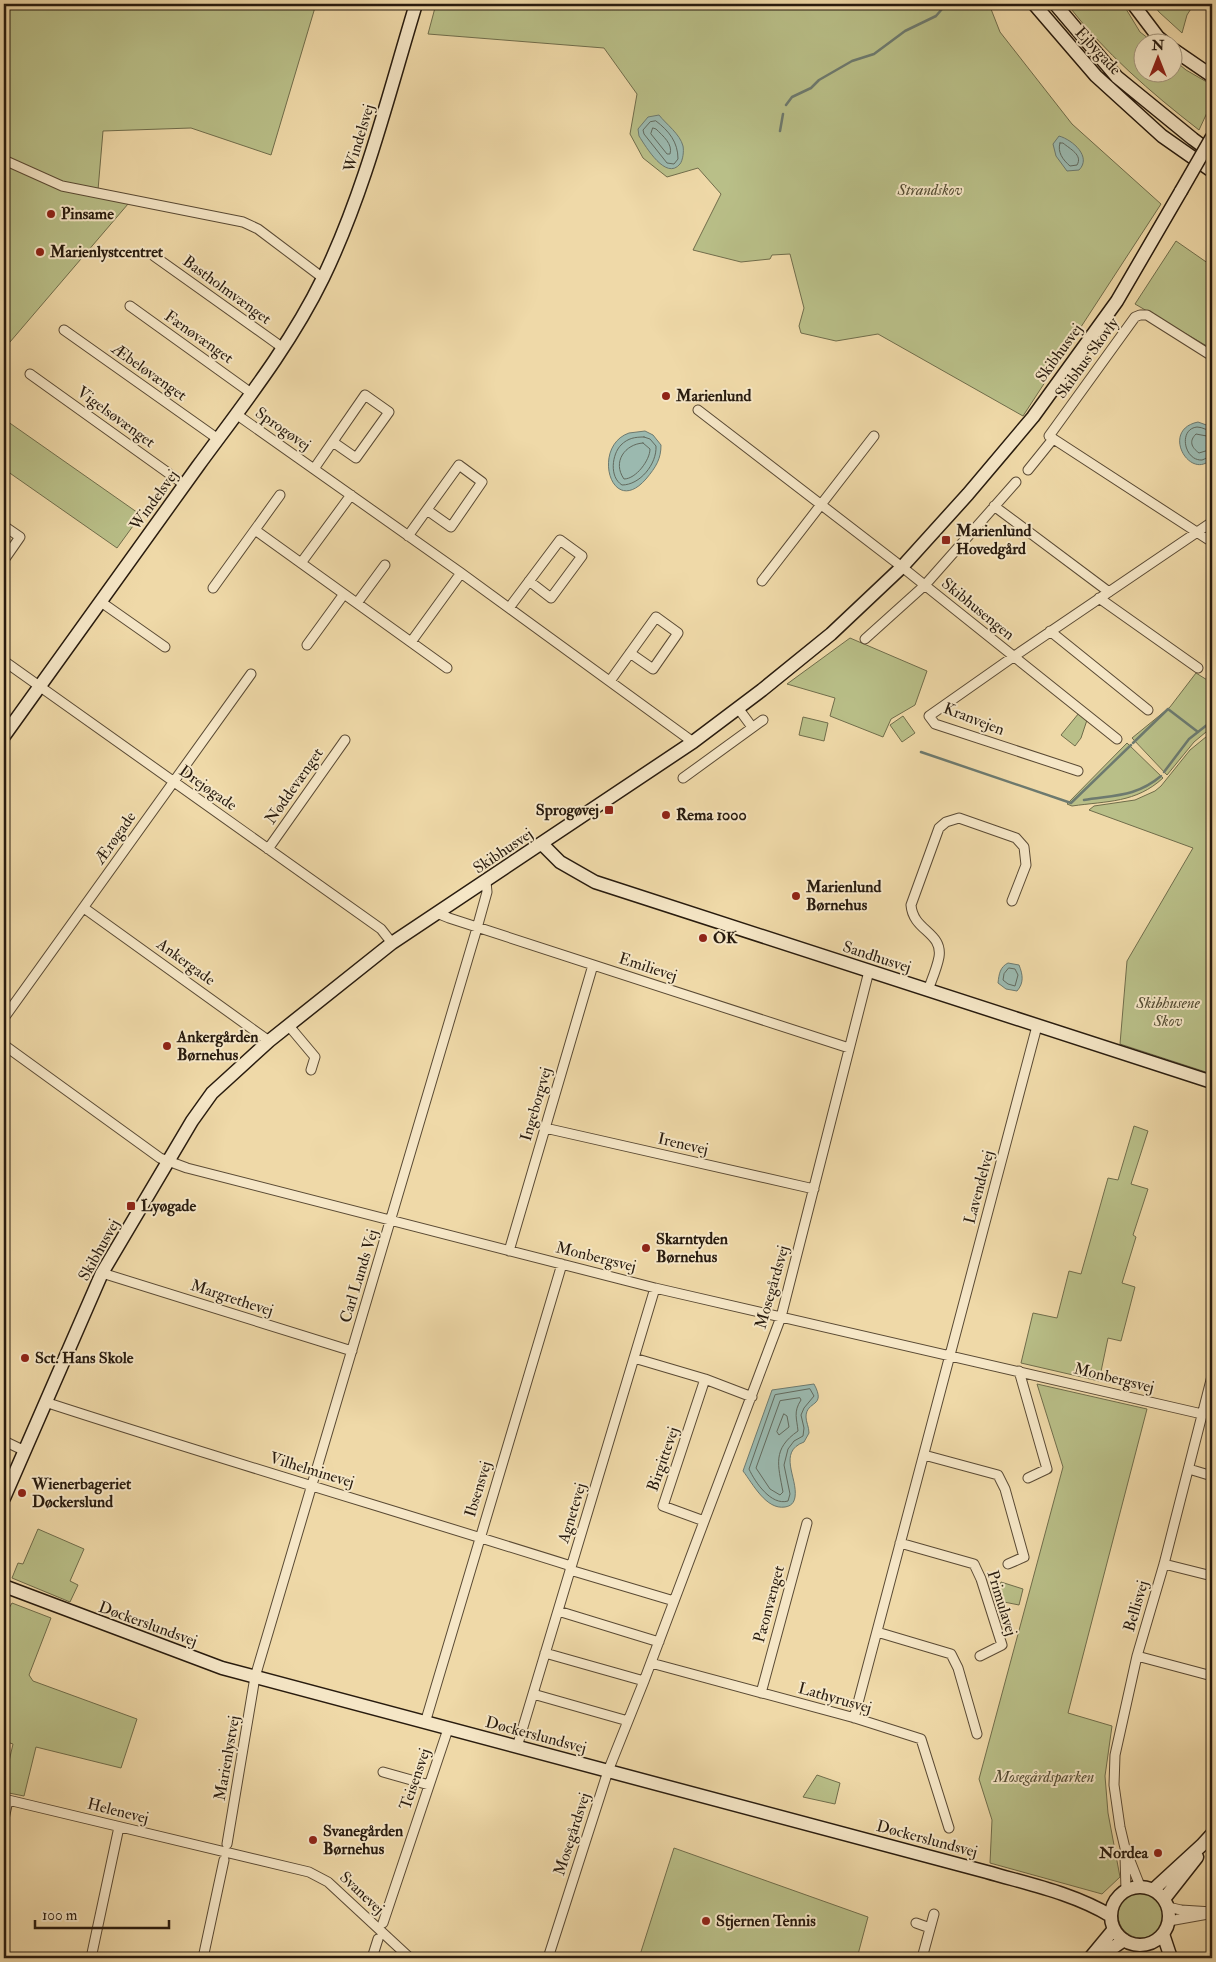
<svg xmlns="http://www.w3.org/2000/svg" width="1216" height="1962" font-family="'IM FELL Double Pica',serif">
  <rect width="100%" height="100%" fill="#efd9a8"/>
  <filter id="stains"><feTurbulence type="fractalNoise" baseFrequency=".004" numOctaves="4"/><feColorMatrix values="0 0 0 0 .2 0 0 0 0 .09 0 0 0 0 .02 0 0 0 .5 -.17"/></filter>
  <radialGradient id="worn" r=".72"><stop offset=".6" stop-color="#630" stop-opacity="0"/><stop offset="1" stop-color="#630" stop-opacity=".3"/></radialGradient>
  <path fill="#b9bf88" stroke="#706d4b" d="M4,4h312l-45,151 -80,-27 -88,3 -5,59 36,7 -130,152z
    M436,4h553l11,28 72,92 89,80 -138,212 -145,-82 -42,7 -35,-8 -2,-7 5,-18 -14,-54 -18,1 -2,4 -29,3 -48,-12 28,-56 -23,-26 -31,9 -24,-19 -13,-24 7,-40 -33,-46 -176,-14z
    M1067,4h56l17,28 13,10h-9v30h30v-12l12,10 26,15v17l-13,28c-49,-38 -94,-77 -132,-126z
    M1153,4h41l-7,11 -5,18 -23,-21z
    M1176,241l36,25v83l-77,-45z
    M4,419l137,96 -24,33 -113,-79z
    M850,638l77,33 -12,34 -24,14 -8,18 -53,-21 5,-18 -48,-14z
    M1196,673l16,10v44l-18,15 -27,33 -35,-37 38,-31z
    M1079,713l8,7 -6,18 -6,8 -14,-11z
    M903,716l12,17 -13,9 -12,-17z
    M803,717l25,6 -4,18 -25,-6z
    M1212,732v342l-92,-30 7,-83 66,-113 -104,-38 5,-4 41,-6 20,-9 6,-5 29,-36z
    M1127,743l36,35c-27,25 -56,23 -91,28l-5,-2z
    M1134,1126l14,5 -17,53 17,5 -15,46 3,2 -14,46 13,4 -14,54 -13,-3 -9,43 -78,-18 12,-50 24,5 12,-47 12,3 27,-96 10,2z
    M1037,1384l110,25 -79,304 44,13 -7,50 3,37 12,64 -18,17 -112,-31 2,-43 -13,-41 84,-312z
    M38,1529l46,20 -14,32 8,4 -8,17 -58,-24 6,-15 5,1z
    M1001,1582l22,7 -4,16 -15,-3 -5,-14z
    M12,1603l39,15 -22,57 4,6 104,38 -16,49 -85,-21 -12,49 -20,-4v-9l9,-39 -9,-3v-124z
    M817,1775l23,8 -5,21 -32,-7z
    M674,1848l194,69 -11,41h-218z
    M1118 1915a23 23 0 1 1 46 0a23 23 0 1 1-46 0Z"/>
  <path fill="#9bb9af" stroke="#6d7a6f" d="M659,115c7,9 21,19 24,31 1,5 0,14 -3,18 -14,17 -34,-17 -41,-28l-1,-7 10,-12z
    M1059,136c14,4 33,21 20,34l-12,1 -11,-15 -3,-12z
    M1198,422l14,5v31c-21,25 -53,-28 -14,-36z
    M645,431l8,4 8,10c0,14 -5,22 -15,34 -35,40 -55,-33 -17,-46 5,-1 11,-1 16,-2z
    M1008,963l11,2c4,10 5,18 -2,26l-11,-2 -8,-6c1,-9 2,-16 10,-20z
    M814,1384c13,24 -8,16 -8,33 0,5 3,10 3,16l-5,9c-27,10 -6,36 -9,55 -1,6 -4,9 -10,10 -19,3 -32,-23 -42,-36l29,-81z"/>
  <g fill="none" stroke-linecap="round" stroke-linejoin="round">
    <path stroke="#626a5e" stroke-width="1" d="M656,121c13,10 22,21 22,38l-4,5 -7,-1 -23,-29 -1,-4 7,-8z
      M653,128l3,1c7,7 17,15 14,25h-3l-16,-20z
      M1060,143h3c7,6 20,12 14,22l-7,1c-7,-6 -13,-14 -10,-23z
      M1212,431c-5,0 -9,-4 -15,-4 -19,2 -13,34 5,33 4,-1 6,-4 10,-5
      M644,437l6,2 6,7c1,18 -16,39 -34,39 -13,-8 -10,-31 -1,-40 7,-7 14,-8 23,-8z
      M1212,437l-16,-3c-7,7 -5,13 3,19l13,-4
      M643,443l7,6c0,11 -14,30 -26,30 -12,-17 1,-35 19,-36z
      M1009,968l6,1 3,6 -3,11 -7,-2 -5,-4 1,-6z
      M810,1389l4,7 -10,12 -3,7 3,13 -1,8 -9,5 -6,8 -4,16 6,29 -2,7c-17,5 -33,-19 -39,-32l26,-74z
      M800,1398l1,2c-8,12 -4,19 -3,31 -26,18 -20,34 -15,61l-3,3 -10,-6 -14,-21 24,-67z
      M784,1414l3,2 2,11 -10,8 -2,-3z"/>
    <path stroke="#6d7a6f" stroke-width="2.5" d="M786,105l6,-8 19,-9 8,-8 33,-19 22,-7 31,-23 31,-15 6,-7 8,-5
      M780,131l3,-17
      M1133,743l35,-34 30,23
      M921,752l150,51 60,-58
      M1164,772l25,-33 23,-18
      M1084,800c30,-5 52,-3 77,-24"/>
    <defs>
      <path id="street" d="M4,160l58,26 181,36 15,7 65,49
        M154,256l129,92
        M130,306l121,87
        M64,330l154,109
        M1212,356l-65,-41h-7l-5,2 -86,119 163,106
        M30,374l155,111
        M698,410l204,157 215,172
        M236,414l225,159 232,169
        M314,469l4,-6 47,-68 24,17 -33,46 -23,-16
        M1028,470l25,-31
        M994,506l115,86
        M4,526l16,11 -16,23
        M255,530l192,138
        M408,536l51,-71 23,17 -31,45 -24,-17
        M301,563l50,-68
        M762,581l112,-145
        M213,588l67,-93
        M1099,598l99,70
        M101,602l64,45
        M357,603l28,-38
        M509,608l51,-68 22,16 -31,42 -22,-17
        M1050,631l98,79
        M865,639l60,-54 91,-103
        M411,642l50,-69
        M307,645l37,-51
        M4,661l377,268 11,14
        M610,681l46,-64 22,16 -25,36 -23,-16
        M738,708l14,19
        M1078,771l-143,-47 -6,-8 84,-59 199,-135
        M683,778l80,-58
        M268,849l77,-109
        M84,908l185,133
        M439,914l10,4 400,130
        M928,990c4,-11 9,-22 11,-33 4,-25 -26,-26 -28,-52l28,-77 7,-6 13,-4 57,20 8,9 2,18 -14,36
        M4,1018l247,-344
        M289,1026l26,31 -4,13
        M4,1045l156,113 27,10 468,120 547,126
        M545,1128l269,61
        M509,1251l84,-286
        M102,1273l250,78
        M634,1358l71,21 47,18
        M1019,1371l28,98 -19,9
        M45,1402c175,57 351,109 526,164
        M4,1441l21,10
        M924,1455l74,20 7,14 19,68 -16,7
        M1189,1469l23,7
        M704,1521l-41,-15 42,-127
        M900,1543l74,21 7,15 21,66 -22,11
        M1164,1564l48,12
        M570,1570l104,31
        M558,1611l101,31
        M877,1632l74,22 7,14 19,66
        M545,1653l99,28
        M1137,1656l75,20
        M651,1663l204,55 66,21 28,89
        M761,1693l46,-170
        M533,1694l95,27
        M854,1718l183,-692
        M425,1723l137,-459
        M517,1747l138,-459
        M383,1772l46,13
        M4,1799l305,73 19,10 82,76
        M4,1819l4,-19
        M227,1844l28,-167 222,-749 10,-36 -1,-10
        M1125,1856l1,34
        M1140,1886l-15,-38 -5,-21 -6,-42 1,-30 22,-99 27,-92 48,-188
        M1168,1907l13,3 31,2
        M1169,1921l39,-7
        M383,1923l65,-194
        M916,1923l14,5
        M91,1958l28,-131
        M203,1958l21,-98
        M372,1958l6,-19
        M548,1958l60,-187 36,-90 137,-364 88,-346
        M922,1958l12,-44"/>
      <path id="secondary" d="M1034,4l62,72 66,60 50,35
        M1055,4l62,73 76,62 19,14
        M1133,4l25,33 6,5
        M1174,50l38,26
        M4,736c64,-90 129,-180 194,-270 44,-60 92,-120 125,-188 42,-87 65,-182 93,-274
        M542,844l18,18 35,20 617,200
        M4,1498l98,-225 90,-152 20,-28 57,-52 123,-98 301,-201 69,-52 69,-56 71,-67 66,-73 65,-77 84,-116 64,-110
        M4,1586l218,82 765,204c41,12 86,21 124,44
        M1111 1916a29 29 0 1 1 58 0a29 29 0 1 1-58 0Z
        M1153,1890l49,-45 10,-11
        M1164,1899l33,-42
        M1163,1934l8,24
        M1090,1958l24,-29
        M1098,1958l26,-18"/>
    </defs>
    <use href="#street" stroke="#5a4a34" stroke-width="11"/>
    <use href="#secondary" stroke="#281b0e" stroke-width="15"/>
    <use href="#street" stroke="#f5e6c6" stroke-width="9"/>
    <use href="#secondary" stroke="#f5e6c6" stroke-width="12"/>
    <defs>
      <path id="secondary-bridge" d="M1181,191l31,-54"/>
    </defs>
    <use href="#secondary-bridge" stroke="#281b0e" stroke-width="15" stroke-linecap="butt"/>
    <use href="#secondary-bridge" stroke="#f5e6c6" stroke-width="12"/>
  </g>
  <g fill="#8f2418" stroke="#f5e6c6" stroke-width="2">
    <circle cx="51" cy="214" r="5"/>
    <circle cx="40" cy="252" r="5"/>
    <circle cx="666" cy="396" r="5"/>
    <rect x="941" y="535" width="10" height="10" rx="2.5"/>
    <rect x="604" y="805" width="10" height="10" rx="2.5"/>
    <circle cx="666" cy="815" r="5"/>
    <circle cx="796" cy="896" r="5"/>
    <circle cx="703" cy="938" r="5"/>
    <circle cx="167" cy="1046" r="5"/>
    <rect x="126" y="1201" width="10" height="10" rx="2.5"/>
    <circle cx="646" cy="1248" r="5"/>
    <circle cx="25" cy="1358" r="5"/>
    <circle cx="22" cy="1493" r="5"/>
    <circle cx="313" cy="1840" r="5"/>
    <circle cx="1158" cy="1853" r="5"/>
    <circle cx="706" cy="1921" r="5"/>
  </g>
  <g text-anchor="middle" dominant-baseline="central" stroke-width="4" stroke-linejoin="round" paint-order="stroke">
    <g font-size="16" fill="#281b0e" stroke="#f5e6c6">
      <text transform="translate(1098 51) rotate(47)">Ejbygade</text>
      <text transform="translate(359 138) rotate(-73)">Windelsvej</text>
      <text transform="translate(227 290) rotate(36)">Bastholmvænget</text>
      <text transform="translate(199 337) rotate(35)">Fænøvænget</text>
      <text transform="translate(1059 353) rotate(-54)">Skibhusvej</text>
      <text transform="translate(1087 358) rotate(-54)">Skibhus Skovly</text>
      <text transform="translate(149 372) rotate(35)">Æbeløvænget</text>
      <text transform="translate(116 417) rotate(36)">Vigelsøvænget</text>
      <text transform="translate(283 429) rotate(35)">Sprogøvej</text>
      <text transform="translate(154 500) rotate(-54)">Windelsvej</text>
      <text transform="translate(978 609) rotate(39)">Skibhusengen</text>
      <text transform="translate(974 719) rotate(21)">Kranvejen</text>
      <text transform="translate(294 786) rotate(-55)">Nøddevænget</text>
      <text transform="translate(208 788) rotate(35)">Drejøgade</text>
      <text transform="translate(115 838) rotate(-55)">Ærøgade</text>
      <text transform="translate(503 851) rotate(-34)">Skibhusvej</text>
      <text transform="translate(877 957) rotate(18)">Sandhusvej</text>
      <text transform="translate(186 962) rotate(36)">Ankergade</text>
      <text transform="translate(648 967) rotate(18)">Emilievej</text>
      <text transform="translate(536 1104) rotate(-74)">Ingeborgvej</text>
      <text transform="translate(683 1144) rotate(13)">Irenevej</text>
      <text transform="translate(979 1187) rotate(-75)">Lavendelvej</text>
      <text transform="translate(99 1250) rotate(-61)">Skibhusvej</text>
      <text transform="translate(596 1257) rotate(14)">Monbergsvej</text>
      <text transform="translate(359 1276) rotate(-73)">Carl Lunds Vej</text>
      <text transform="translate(772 1287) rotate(-74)">Mosegårdsvej</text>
      <text transform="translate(232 1298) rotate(18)">Margrethevej</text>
      <text transform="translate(1114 1378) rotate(14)">Monbergsvej</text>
      <text transform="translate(663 1459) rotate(-71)">Birgittevej</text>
      <text transform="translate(312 1470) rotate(17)">Vilhelminevej</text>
      <text transform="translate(478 1489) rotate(-73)">Ibsensvej</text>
      <text transform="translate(572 1513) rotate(-73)">Agnetevej</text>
      <text transform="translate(1002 1603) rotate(73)">Primulavej</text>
      <text transform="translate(769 1604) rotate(-75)">Pæonvænget</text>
      <text transform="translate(1136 1606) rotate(-74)">Bellisvej</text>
      <text transform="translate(148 1624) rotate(20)">Døckerslundsvej</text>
      <text transform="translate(835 1698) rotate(16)">Lathyrusvej</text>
      <text transform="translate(536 1735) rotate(15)">Døckerslundsvej</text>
      <text transform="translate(227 1758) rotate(-80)">Marienlystvej</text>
      <text transform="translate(415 1779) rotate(-71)">Teisensvej</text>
      <text transform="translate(118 1811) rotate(14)">Helenevej</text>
      <text transform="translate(572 1834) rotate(-72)">Mosegårdsvej</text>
      <text transform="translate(927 1839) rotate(15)">Døckerslundsvej</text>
      <text transform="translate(362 1893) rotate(43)">Svanevej</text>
    </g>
    <g font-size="16" font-style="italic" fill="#544c33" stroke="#f5e6c6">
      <text x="930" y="190">Strandskov</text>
      <text x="1168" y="1003">Skibhusene<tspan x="1168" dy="18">Skov</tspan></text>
      <text x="1044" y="1777">Mosegårdsparken</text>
    </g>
    <g font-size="16" font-weight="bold" fill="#281b0e" stroke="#f5e6c6" text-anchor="start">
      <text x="61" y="214">Pinsame</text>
      <text x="50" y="252">Marienlystcentret</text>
      <text x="676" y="396">Marienlund</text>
      <text x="956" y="531">Marienlund<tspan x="956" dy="18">Hovedgård</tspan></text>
      <text x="599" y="810" text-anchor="end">Sprogøvej</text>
      <text x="676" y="815">Rema 1000</text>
      <text x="806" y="887">Marienlund<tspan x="806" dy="18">Børnehus</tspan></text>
      <text x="713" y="938">OK</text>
      <text x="177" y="1037">Ankergården<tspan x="177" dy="18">Børnehus</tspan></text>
      <text x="141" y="1206">Lyøgade</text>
      <text x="656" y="1239">Skarntyden<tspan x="656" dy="18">Børnehus</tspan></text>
      <text x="35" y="1358">Sct. Hans Skole</text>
      <text x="32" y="1484">Wienerbageriet<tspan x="32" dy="18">Døckerslund</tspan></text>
      <text x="323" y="1831">Svanegården<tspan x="323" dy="18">Børnehus</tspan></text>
      <text x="1148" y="1853" text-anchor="end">Nordea</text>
      <text x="716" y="1921">Stjernen Tennis</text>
    </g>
  </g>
  <rect width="1216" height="1962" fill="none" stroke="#efd9a8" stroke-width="20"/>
  <rect x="5" y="5" width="1206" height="1952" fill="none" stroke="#281b0e" stroke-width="2.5"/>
  <rect x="10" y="10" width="1196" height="1942" fill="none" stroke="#281b0e"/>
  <g transform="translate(1158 58)"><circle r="24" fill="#f5e6c6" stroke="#a3957c"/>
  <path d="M0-4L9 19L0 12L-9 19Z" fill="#8f2418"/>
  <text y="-8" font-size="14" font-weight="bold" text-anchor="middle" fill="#281b0e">N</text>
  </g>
  <path d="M35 1920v8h134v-8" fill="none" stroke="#281b0e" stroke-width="2.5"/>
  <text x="42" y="1920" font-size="15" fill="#281b0e" stroke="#f5e6c6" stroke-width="4" paint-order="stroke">100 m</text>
  <rect width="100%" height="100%" filter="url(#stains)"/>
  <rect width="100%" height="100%" fill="url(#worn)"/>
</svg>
